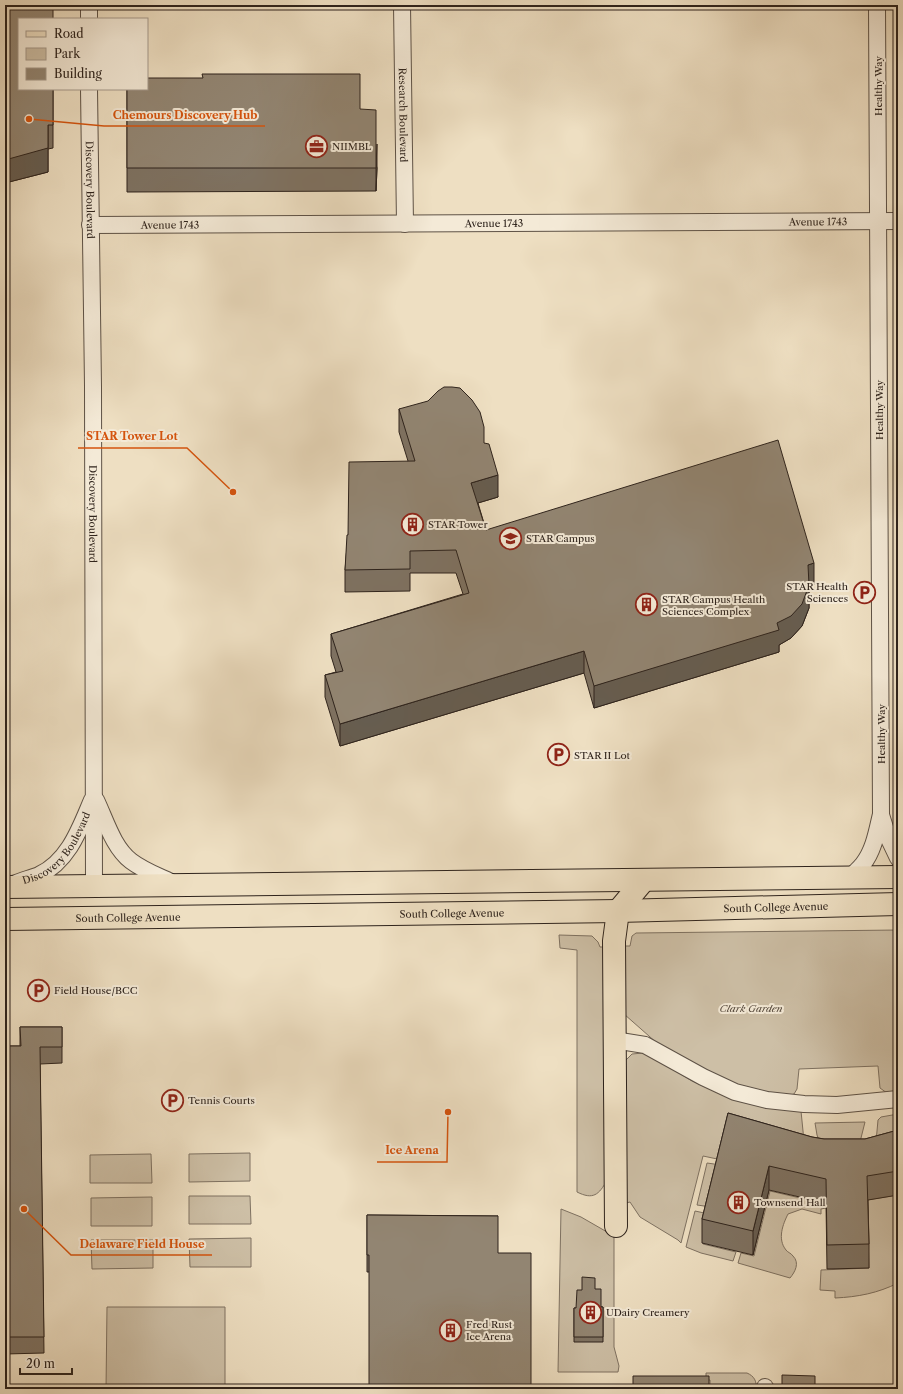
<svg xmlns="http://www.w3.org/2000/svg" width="903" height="1394" font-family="'Libre Caslon Text',serif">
  <rect width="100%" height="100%" fill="#eedfc2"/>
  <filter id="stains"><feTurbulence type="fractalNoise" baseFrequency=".005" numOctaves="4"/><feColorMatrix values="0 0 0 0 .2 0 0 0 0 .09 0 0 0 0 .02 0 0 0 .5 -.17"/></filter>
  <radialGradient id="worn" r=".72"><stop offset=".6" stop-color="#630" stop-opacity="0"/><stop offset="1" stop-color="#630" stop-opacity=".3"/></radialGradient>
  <path fill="#cdbfa6" stroke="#7e7161" d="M898,930v163h-11l-7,-5 -2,-22 -79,3 -2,20 -3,5 -7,2 -29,-4 -37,-12 -63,-36 -34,-30 -1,-68h7l2,-10 4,-3z
    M559,935l33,1 6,6 2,5h7v233c-8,15 -14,20 -30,12v-242l-17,-2z
    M643,1053l10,4 39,24 37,17 36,9 36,4 3,30 -82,19 -19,-4 -22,87 -3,-3 -38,-23 -10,-15 -4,1 -1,-142 7,-7z
    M898,1114v39l-22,-11 2,-22 3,-3z
    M865,1122l-6,24 -37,2 -5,-13 -2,-12z
    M250,1153v28l-61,1v-28z
    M151,1154l1,29h-62v-28z
    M707,1163l14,2 -10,42 -14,-2z
    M770,1191l56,13v4l-5,1v5l-19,-5 -14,5c-5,10 -11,25 -2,36 1,2 5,3 7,6 7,7 2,16 -3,22l-52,-15 3,-10 13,3z
    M898,1195v88c-20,10 -40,14 -63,15v-7l-15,-1 1,-20 48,-2 -2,-68z
    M189,1196h61l1,28h-62z
    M152,1197v29h-61v-28z
    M561,1209l20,8 33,19v111l5,19 -1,6h-60z
    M695,1211l14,3 -6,30 33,8 -3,9 -32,-8 -15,-6z
    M251,1238v29h-61l-1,-28z
    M91,1240h62v28l-61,1z
    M107,1307h118v82h-119z
    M706,1373h41c7,3 10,8 9,16h-46v-9h-4z"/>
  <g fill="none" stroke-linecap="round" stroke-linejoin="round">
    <defs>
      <g id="street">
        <path d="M89,5v14"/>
        <path id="s1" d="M402,5l3,219"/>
        <path id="s2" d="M89,89l4,297 1,500"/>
        <path id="s3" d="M90,225l808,-4"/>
        <path d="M96,800c10,21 17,47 35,61 13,10 30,16 44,23"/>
        <path d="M881,815l7,22 10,21"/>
        <path d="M850,878c4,-5 9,-9 13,-14 11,-14 14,-33 18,-50l-4,-809"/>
        <path id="s4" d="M16,883c7,-3 16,-5 23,-8 30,-14 41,-47 53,-75"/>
        <path d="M614,1040l31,5 58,32 32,15 32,8 37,4 33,1 61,-6"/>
        <path d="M765,1387v2"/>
      </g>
      <g id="primary">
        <path d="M5,887l893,-10"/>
        <path id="s5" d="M5,919l613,-8 280,-7"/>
        <path d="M616,1226l-2,-285 4,-30 26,-31"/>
      </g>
    </defs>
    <use href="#street" stroke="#5e5246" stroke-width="18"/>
    <use href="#primary" stroke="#2e231c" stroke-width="24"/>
    <use href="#street" stroke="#f4ead7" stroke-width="16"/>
    <use href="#primary" stroke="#eedfc2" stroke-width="22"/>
  </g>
  <path fill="#7e7262" stroke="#2e231c" d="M5,5l48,84v59l-5,1v23l-43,11z
    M127,89l233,20 17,59 -1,23 -249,1z
    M399,409l85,34 14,54 -20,6 8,27 328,55 -5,2v21l-7,18 -11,12 -12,7v7l-185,56 -10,-35 -244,73 -15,-49v-22l11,-3 -5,-16v-22l132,-40 -7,-21h-46v18l-65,1v-22l3,-35 60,-74 -9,-29z
    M20,1027h42v36l-22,1 4,289 -39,1v-308h15z
    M728,1113l84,24 12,2h41l33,-9v65l-30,5 1,44v24l-42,1 -1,-66 -57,-13 -16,65 -51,-12v-24z
    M367,1215l131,1 -129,56h-2z
    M595,1289l6,18h2v35h-29v-34h2z"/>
  <path fill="#665d50" stroke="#2e231c" d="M48,125v47l-43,11v-23z
    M377,144v24l-1,23v-23z
    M498,475v22l-27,8v-22z
    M814,563v22l-5,2v21l-7,18 -11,12 -12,7v7l-185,56v-22l183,-63 31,-58z
    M584,651v22l-244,73v-22z
    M769,1166v24l-16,65v-24z"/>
  <path fill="#928572" stroke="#2e231c" d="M5,5h48v14h-34v70h34v36h-5v23l-43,12z
    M202,74h158v35l16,1v58h-249v-79h20v-11h56z
    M444,387h8l8,1 12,12 8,12 4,15v16l5,1 9,31 -27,8 15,47 292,-90 36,123 -6,2 1,20 -7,19 -11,12 -14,7 2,7 -185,56 -10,-35 -244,73 -15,-49 18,-4 -12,-37 138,-41 -13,-43 -46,1v18l-65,1 2,-35h1l1,-73 66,-1 -16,-52 29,-8 10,-10z
    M20,1027h42v20h-22l4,290h-39v-291h16z
    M728,1113l84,24 12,2h41l33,-9v41l-31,5 2,68 -42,1 -1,-66 -57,-13 -16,65 -51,-12z
    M367,1215l131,1v37h33v136h-162v-134h-2z
    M582,1277l13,1v11h6v18h2v30h-29v-29h2l1,-18h5z
    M782,1375l33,1v13h-33z
    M633,1376h76v11h26v2h-102z"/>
  <defs>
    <symbol id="office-ring" viewBox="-11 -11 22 22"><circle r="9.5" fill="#f4ead7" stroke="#8f2418" stroke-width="1.5"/><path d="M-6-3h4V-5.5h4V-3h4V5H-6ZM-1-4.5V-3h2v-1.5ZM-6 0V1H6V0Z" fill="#8f2418"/></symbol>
    <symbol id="building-ring" viewBox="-11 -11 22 22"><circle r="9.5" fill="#f4ead7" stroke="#8f2418" stroke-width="1.5"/><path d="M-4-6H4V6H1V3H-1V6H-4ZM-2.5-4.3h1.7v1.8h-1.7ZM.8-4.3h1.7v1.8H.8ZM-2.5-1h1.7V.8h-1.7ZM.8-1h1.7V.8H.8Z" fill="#8f2418"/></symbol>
    <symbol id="university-ring" viewBox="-11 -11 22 22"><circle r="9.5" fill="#f4ead7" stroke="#8f2418" stroke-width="1.5"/><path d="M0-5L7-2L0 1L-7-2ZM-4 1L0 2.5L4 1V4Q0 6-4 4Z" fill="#8f2418"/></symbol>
    <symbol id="parking-ring" viewBox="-11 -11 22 22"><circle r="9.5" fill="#f4ead7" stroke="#8f2418" stroke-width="1.5"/><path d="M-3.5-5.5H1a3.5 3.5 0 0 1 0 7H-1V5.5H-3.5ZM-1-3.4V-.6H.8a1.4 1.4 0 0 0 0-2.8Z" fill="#8f2418"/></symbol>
  </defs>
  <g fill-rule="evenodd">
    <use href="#office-ring" x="304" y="134" width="25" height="25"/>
    <use href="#building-ring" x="400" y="512" width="25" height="25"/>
    <use href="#university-ring" x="498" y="526" width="25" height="25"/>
    <use href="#parking-ring" x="852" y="580" width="25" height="25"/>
    <use href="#building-ring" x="634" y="592" width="25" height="25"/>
    <use href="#parking-ring" x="546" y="742" width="25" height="25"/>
    <use href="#parking-ring" x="26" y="978" width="25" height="25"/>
    <use href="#parking-ring" x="160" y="1088" width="25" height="25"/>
    <use href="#building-ring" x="726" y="1190" width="25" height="25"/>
    <use href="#building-ring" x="578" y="1300" width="25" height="25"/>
    <use href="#building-ring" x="438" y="1318" width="25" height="25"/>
  </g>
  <g text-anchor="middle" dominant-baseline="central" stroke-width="4" stroke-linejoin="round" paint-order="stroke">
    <g font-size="10" fill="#2e231c" stroke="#f4ead7">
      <text transform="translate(878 86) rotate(-90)">Healthy Way</text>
      <text stroke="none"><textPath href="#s1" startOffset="110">Research Boulevard</textPath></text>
      <text stroke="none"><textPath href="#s2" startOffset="101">Discovery Boulevard</textPath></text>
      <text stroke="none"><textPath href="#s3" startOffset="728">Avenue 1743</textPath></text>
      <text stroke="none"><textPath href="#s3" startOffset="404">Avenue 1743</textPath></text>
      <text stroke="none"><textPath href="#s3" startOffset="80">Avenue 1743</textPath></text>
      <text transform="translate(879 410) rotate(-90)">Healthy Way</text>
      <text stroke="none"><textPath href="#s2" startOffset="425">Discovery Boulevard</textPath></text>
      <text transform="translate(881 734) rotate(-90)">Healthy Way</text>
      <text stroke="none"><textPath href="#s4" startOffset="56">Discovery Boulevard</textPath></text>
      <text stroke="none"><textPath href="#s5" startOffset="771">South College Avenue</textPath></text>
      <text stroke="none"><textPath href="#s5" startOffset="447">South College Avenue</textPath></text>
      <text stroke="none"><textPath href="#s5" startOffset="123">South College Avenue</textPath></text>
    </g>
    <g font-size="10" fill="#2e231c" stroke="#f4ead7" text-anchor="start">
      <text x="332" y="146">NIIMBL</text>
      <text x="428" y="524">STAR Tower</text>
      <text x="526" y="538">STAR Campus</text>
      <text x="848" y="586" text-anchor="end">STAR Health<tspan x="848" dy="12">Sciences</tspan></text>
      <text x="662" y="599">STAR Campus Health<tspan x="662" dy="12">Sciences Complex</tspan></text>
      <text x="574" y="755">STAR II Lot</text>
      <text x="54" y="990">Field House/BCC</text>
      <text x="188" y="1100">Tennis Courts</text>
      <text x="754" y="1202">Townsend Hall</text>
      <text x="606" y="1312">UDairy Creamery</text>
      <text x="466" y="1324">Fred Rust<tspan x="466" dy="12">Ice Arena</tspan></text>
    </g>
    <g font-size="10" font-style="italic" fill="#564a3e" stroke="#f4ead7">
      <text x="751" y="1008">Clark Garden</text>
    </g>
  </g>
  <path fill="none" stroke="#d5540e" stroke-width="1.5" d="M29 119L104 126H265M233 492L187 448H78M448 1112L447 1162H377M24 1209L71 1255H212"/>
  <g fill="#d5540e" stroke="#f4ead7" stroke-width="1.5">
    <circle cx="29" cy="119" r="4"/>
    <circle cx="233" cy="492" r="4"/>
    <circle cx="448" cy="1112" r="4"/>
    <circle cx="24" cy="1209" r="4"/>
  </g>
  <g font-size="11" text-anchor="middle" font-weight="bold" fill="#d5540e" stroke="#f4ead7" stroke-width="4" stroke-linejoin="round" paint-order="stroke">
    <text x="185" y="119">Chemours Discovery Hub</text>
    <text x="132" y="440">STAR Tower Lot</text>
    <text x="412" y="1154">Ice Arena</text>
    <text x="142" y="1248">Delaware Field House</text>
  </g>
  <rect width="903" height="1394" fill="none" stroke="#eedfc2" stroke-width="20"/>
  <rect x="6" y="6" width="891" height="1382" fill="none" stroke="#2e231c" stroke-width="2"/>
  <rect x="10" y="10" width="883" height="1374" fill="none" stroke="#2e231c"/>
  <rect x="18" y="18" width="130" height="72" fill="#f4ead7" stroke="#a59a8c"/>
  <rect x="26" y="31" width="20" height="6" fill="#eedfc2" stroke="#a59a8c"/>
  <text x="54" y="38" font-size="12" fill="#2e231c">Road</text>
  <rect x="26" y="48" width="20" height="12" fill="#cdbfa6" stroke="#a59a8c"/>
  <text x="54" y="58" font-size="12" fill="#2e231c">Park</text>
  <rect x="26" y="68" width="20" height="12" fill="#928572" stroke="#a59a8c"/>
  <text x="54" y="78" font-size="12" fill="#2e231c">Building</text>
  <path d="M20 1368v6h52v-6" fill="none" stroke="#2e231c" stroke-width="2"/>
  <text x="26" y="1368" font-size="12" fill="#2e231c" stroke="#f4ead7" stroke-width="3" paint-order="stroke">20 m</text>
  <rect width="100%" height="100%" filter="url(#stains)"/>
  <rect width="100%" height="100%" fill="url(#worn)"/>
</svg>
